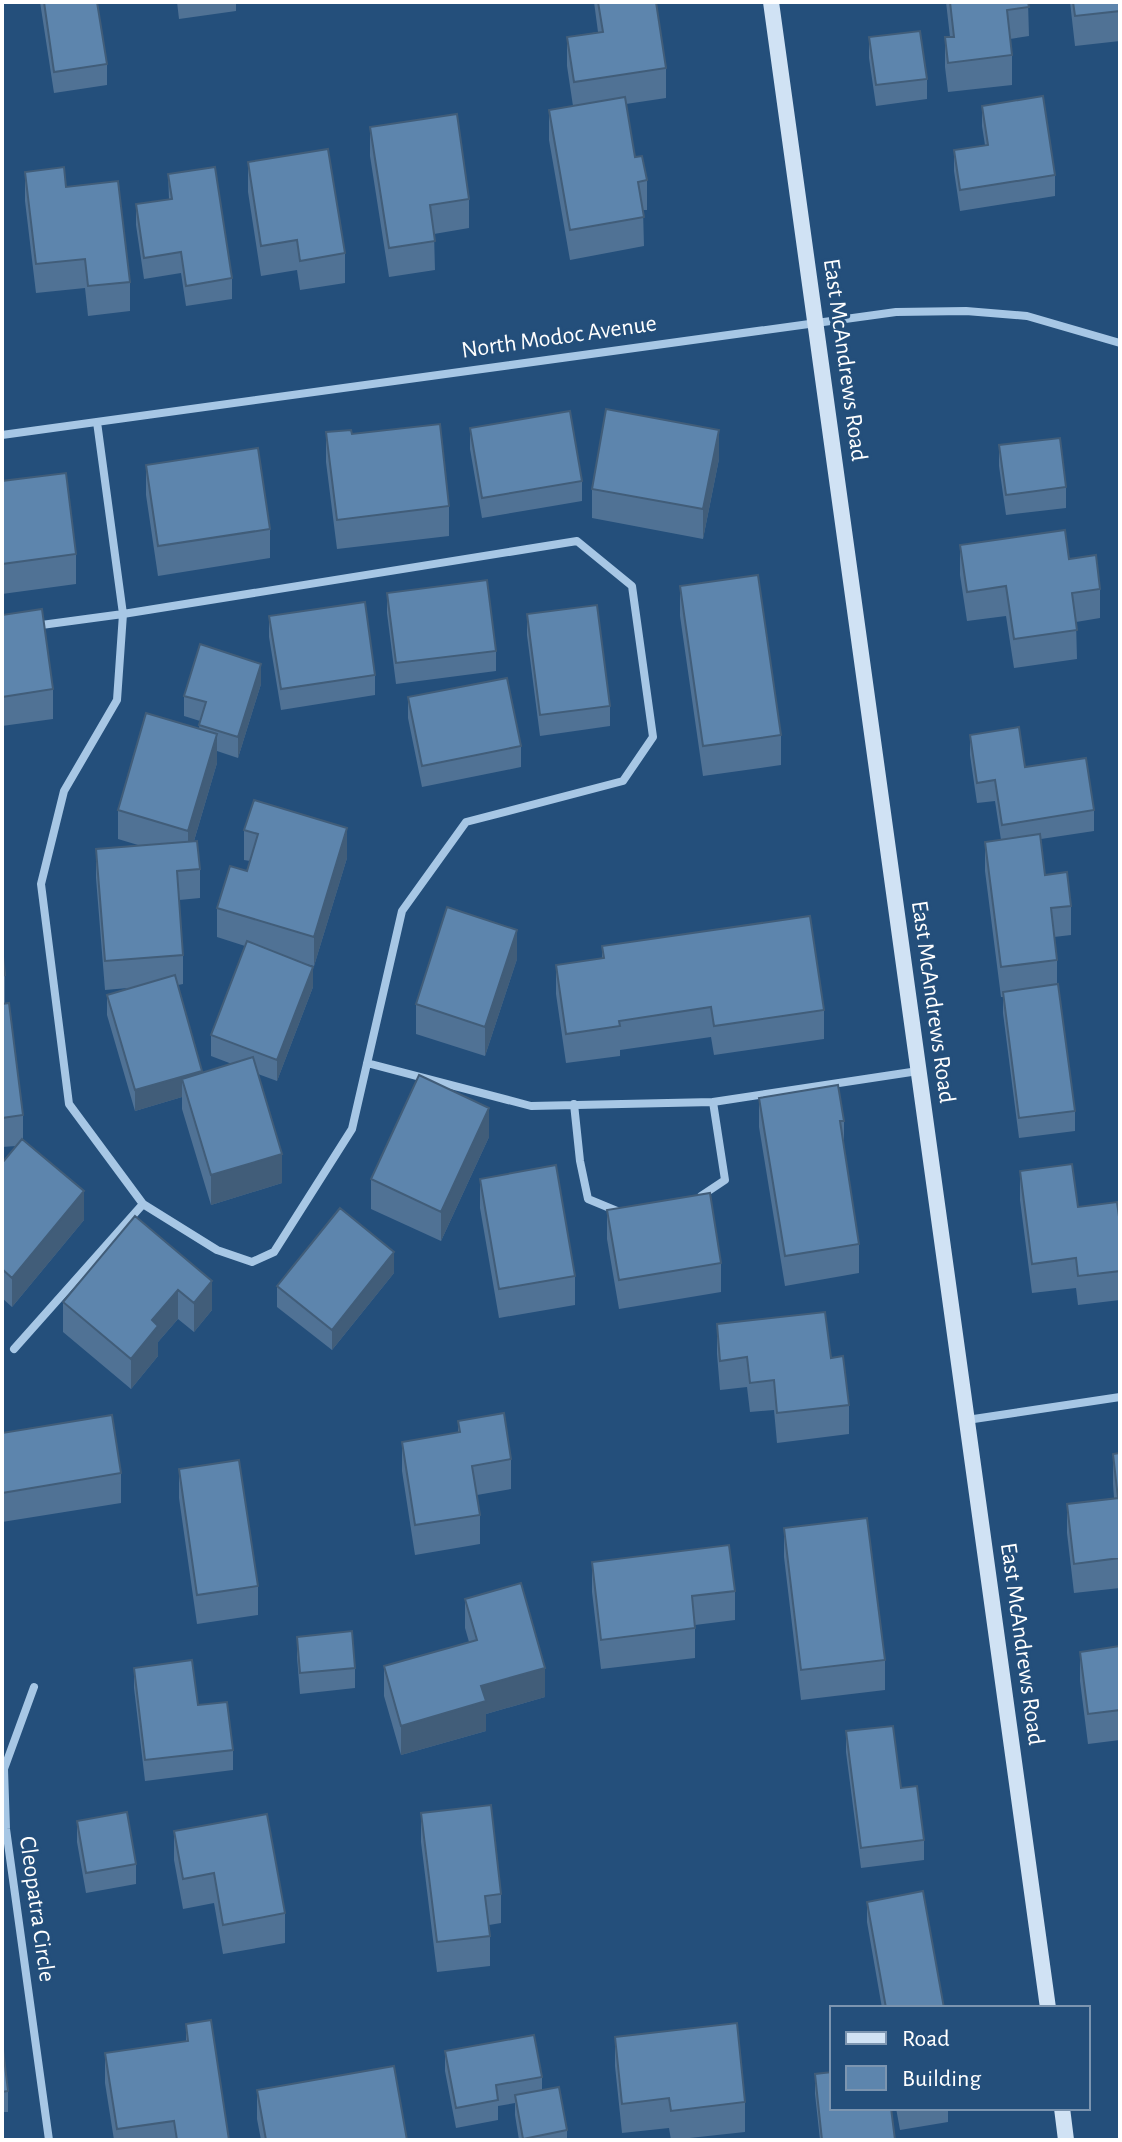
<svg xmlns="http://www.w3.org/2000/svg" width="1122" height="2142" font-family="'Alegreya Sans',sans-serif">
  <rect width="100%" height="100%" fill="#244f7b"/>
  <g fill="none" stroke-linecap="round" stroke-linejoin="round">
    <path stroke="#a7c7e5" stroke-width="8" d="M2,435l894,-123 70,-1 61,5 93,27
      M34,626l89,-12 454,-73 55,45 21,151 -30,44 -157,41 -64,89 -50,218 -78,123 -22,10 -35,-12 -74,-46 -74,-100 -28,-220 23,-93 53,-91 6,-86 -26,-192
      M367,1063l164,43 182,-4 205,-31
      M574,1104l6,57 8,38 29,12
      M701,1196l24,-16 -12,-78
      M14,1349l129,-145
      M967,1420l153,-23
      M34,1687l-30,82 2,60 43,311"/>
    <path stroke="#d0e2f4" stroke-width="16" d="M771,2l277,2006
      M1062,2108l4,32"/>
  </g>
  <path fill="#507295" d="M40,2h57l10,62v21l-53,8z
    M177,2h59v9l-57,8z
    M594,2h62l10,66v30l-40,6 9,53 12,23v30h-4l1,36 -74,14 -21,-120v-30l24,-4 -6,-40v-29l31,-5z
    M946,2h82l1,34 -19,3 2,16v30l-64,7 -3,-25v-30h5z
    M1070,2h50v39l-45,5z
    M869,37l58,42v20l-51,7 -7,-48z
    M982,106l73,69v21l-95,15 -6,-40v-21l31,-5 -3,-19z
    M370,127l99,72v29l-35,6 1,36 -46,7 -19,-121z
    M248,162l97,91v30l-45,7 -3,-20 -36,6 -13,-84z
    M25,172l41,15 64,95v29l-42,5 -3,-28 -49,5 -11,-92z
    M168,174l64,104v21l-46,7 -5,-33 -37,6 -8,-54v-21l33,-5z
    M470,428l112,53v20l-100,17 -12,-69z
    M1118,428h2v47l-2,-17z
    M326,432l26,2 97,72v30l-112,13 -11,-87z
    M999,445l67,42v21l-60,7 -7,-49z
    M719,459l-16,80 -111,-21v-29z
    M146,465l124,64v29l-112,18 -12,-81z
    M2,481l74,73v30l-74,10z
    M960,545l109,14 31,30v29l-24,4 1,37 -63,9 -8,-52 -39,5 -7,-46z
    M680,586l101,149v30l-78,11 -23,-160z
    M387,593l109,58v20l-100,13 -9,-71z
    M527,614l83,92v20l-70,10 -13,-101z
    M2,615l51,74v30l-51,7z
    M269,616l106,59v20l-94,15 -12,-73z
    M261,684l-23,74 -21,-7v12l-23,78 6,28v29l-21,2 4,55v29l-5,1 24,88 30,-9 -21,-8v-21l34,-89 -28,-9v-29l30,-37 3,-10 -6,-1v-30l103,28 -33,108 -8,-2 7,23 -36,94 -19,-7 24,109 -71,22 -29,-96v-12l-47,14 -28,-96v-20l21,-7 -23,2 -9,-112v-29l42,-4 -20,-6v-29l81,-82 1,-7 -16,-5v-20z
    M408,697l113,49v21l-99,20 -14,-69z
    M970,735l124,75v21l-53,8 4,36 26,31v29l-17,2 3,23v24l18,127v20l-56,7 -16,-125v-16h-2l-16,-126v-29l16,-2 -6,-39 -18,2 -7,-48z
    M602,946l222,64v29l-110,16 -3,-18 -91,13v6l-54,7 -10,-69v-29l46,-7z
    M2,947l3,28v29l18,111v25l61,80 -72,87 -10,-9v-135l14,-17 -14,1z
    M517,959l-32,97 -69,-22v-30z
    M759,1098l85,23v25l15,98v29l-74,13 -26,-159z
    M489,1137l-48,104 -70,-32v-30z
    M1020,1171l58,36 42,17v76l-42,5 -2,-17 -44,5 -12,-93z
    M480,1179l95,97v29l-76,13 -19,-110z
    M607,1210l114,53v29l-102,17 -12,-70z
    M135,1216l77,94 -18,22 -16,-13 -20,23v14l-27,33 -68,-57v-30z
    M394,1273l-62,77 -55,-43v-21z
    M717,1324l114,34 18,47v29l-72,9 -3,-33 -24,2 -3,-25 -27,3 -3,-36z
    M458,1421l53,38v30l-34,6 3,20v29l-65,11 -13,-84v-29l56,-9z
    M2,1433l119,40v30l-119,19z
    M1120,1453v138v-3l-46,5 -7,-60v-29l47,-6 -1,-14v-30z
    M179,1469l79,117v29l-61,9 -18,-126z
    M784,1528l101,132v30l-84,10 -17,-143z
    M592,1562l143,29v29l-40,5v33l-94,11 -9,-77z
    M465,1599l80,98 -59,17v17l-85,24 -17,-59v-30l85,-24 -4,-14z
    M297,1637l58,31v20l-55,6 -3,-37z
    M1120,1646v94l-32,4 -8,-63v-29z
    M134,1668l64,37 35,45v20l-88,11 -11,-93z
    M846,1731l55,57 23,52v20l-63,8 -15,-116z
    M421,1813l80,81v29l-12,2 1,11v30l-53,6 -16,-130z
    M77,1821l59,43v20l-50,9 -9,-51z
    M174,1831l111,82v30l-62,11 -9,-51 -31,6 -9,-49z
    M867,1902l77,106h-62l-15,-86z
    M186,2024l43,116h-115l-9,-57v-30l81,-12z
    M615,2037l130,65v30l-74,8 -2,-12 -47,5 -7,-67z
    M2,2041l6,50v21h-6z
    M445,2051l97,26v13l25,40v10h-48l-4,-25v-12l-17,3v14l-42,8 -11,-57z
    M815,2074l80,66h-75l-5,-46z
    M257,2090l150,50h-146l-4,-21z
    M896,2108h52v14l-48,8z"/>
  <path fill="#415d79" d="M719,430v29l-16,80v-30z
    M261,664v20l-23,74v-21z
    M217,734v29l-29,98v-30z
    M347,828v30l-33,108v-29z
    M517,930v29l-32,97v-29z
    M313,967v20l-36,94v-21z
    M202,1071v21l-20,-13v18l-47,14v-21z
    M489,1108v29l-48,104v-29z
    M282,1154v29l-71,22v-30z
    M84,1191v29l-72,87v-29z
    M394,1252v21l-62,77v-20z
    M212,1281v29l-18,22v-29z
    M178,1290v29l-20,23v14l-27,33v-30l21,-39z
    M545,1668v29l-59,17v17l-85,24v-29l80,-40z"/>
  <path fill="#5d85ad" stroke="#415d79" stroke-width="2" d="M44,2h53l10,62 -53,8z
    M598,2h58l10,66 -92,14 -7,-45 36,-5z
    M950,2h78l1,5 -22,3 5,45 -64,8 -3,-26h9z
    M1073,2h47v9l-45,5z
    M920,31l7,48 -51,6 -7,-48z
    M1043,96l12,79 -95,15 -6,-40 34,-5 -6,-39z
    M625,97l10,60 7,-1 5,24 -9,2 6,35 -74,13 -21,-120z
    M457,114l12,85 -39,6 5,36 -46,7 -19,-121z
    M328,149l17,104 -45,8 -3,-21 -36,6 -13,-84z
    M64,167l2,20 52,-6 12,101 -42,4 -3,-27 -49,5 -11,-92z
    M215,167l17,111 -46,8 -5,-34 -37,6 -8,-54 36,-5 -4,-25z
    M606,409l113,21 -16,79 -111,-20z
    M570,411l12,70 -100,17 -12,-70z
    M440,424l9,82 -112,14 -11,-88 25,-2 1,4z
    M1060,438l6,49 -60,8 -7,-50z
    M258,448l12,81 -112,17 -12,-81z
    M66,473l10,81 -74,10v-83z
    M1065,530l4,29 27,-4 4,34 -28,4 5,37 -63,9 -8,-53 -39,6 -7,-47z
    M758,575l23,160 -78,11 -23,-160z
    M487,580l9,71 -100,12 -9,-70z
    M365,602l10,73 -94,14 -12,-73z
    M597,605l13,101 -70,9 -13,-101z
    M42,609l11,80 -51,8v-82z
    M200,644l61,20 -23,73 -39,-12 7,-23 -22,-6z
    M507,678l14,68 -99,20 -14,-69z
    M146,713l71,21 -29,97 -70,-21z
    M1019,727l6,40 61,-9 8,52 -92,15 -7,-45 -18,3 -7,-48z
    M254,800l93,28 -33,109 -97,-29 13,-42 17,5 11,-37 -14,-4z
    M1040,834l5,41 22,-3 4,34 -20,2 6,52 -56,7 -16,-125z
    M197,841l3,28 -23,2 6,84 -78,6 -9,-112z
    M447,907l70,23 -32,97 -69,-23z
    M810,916l14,94 -110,16 -3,-19 -92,14 1,5 -54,8 -10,-69 48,-7 -2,-12z
    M247,941l66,26 -36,93 -66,-25z
    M2,947l3,28 -3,1z
    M175,975l27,96 -67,19 -28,-95z
    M1058,984l17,127 -56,7 -16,-126z
    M9,1003l14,112 -21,3v-114z
    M253,1057l29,97 -71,21 -29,-96z
    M419,1075l70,33 -48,104 -70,-33z
    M838,1085l6,36h-4l19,123 -74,12 -26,-158z
    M22,1139l62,52 -72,87 -10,-9v-106z
    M1072,1164l6,43 39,-5 3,22v47l-42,5 -2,-18 -44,6 -12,-93z
    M556,1165l19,111 -76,13 -19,-110z
    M710,1193l11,70 -102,17 -12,-70z
    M340,1208l54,44 -62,78 -55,-44z
    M135,1216l77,65 -18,22 -16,-13 -26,30 6,6 -27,33 -68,-57z
    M825,1312l6,46 12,-2 6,49 -72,8 -3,-33 -24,3 -3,-26 -27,4 -3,-37z
    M504,1413l7,46 -39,7 8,49 -65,10 -13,-83 58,-10 -2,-11z
    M112,1415l9,58 -119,20v-60z
    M1120,1453v108v-3l-46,6 -7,-60 51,-6 -5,-44z
    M239,1460l19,126 -61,9 -18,-126z
    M867,1518l18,142 -84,10 -17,-142z
    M729,1545l6,46 -43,5 3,32 -94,12 -9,-78z
    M521,1583l24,85 -64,18 5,15 -85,25 -17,-60 93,-26 -12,-41z
    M352,1631l3,37 -55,5 -3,-36z
    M1120,1646v64l-32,4 -8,-62z
    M192,1660l6,45 29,-3 6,48 -88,10 -11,-92z
    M893,1726l8,62 16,-2 7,54 -63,8 -15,-117z
    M491,1805l10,89 -16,2 5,40 -53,6 -16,-129z
    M127,1812l9,52 -50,9 -9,-52z
    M267,1814l18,99 -62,12 -9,-52 -31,6 -9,-48z
    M923,1891l21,117h-58l-19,-106z
    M211,2020l18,120h-52l-3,-19 -57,8 -12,-76 83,-12 -2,-17z
    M737,2023l8,79 -74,9 -2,-13 -47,6 -7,-67z
    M534,2035l8,42 -46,8 2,15 -42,8 -11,-57z
    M2,2041l6,50 -6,1z
    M394,2066l13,74h-141l-9,-50z
    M832,2072v36h59l4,32h-73l-7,-66z
    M559,2087l8,43 -44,9 -8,-44z"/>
  <g text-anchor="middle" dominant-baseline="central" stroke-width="6" stroke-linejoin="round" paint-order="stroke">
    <g font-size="24" fill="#fff" stroke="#244f7b">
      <text transform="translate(559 337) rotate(-8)">North Modoc Avenue</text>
      <text transform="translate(845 360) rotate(82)">East McAndrews Road</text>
      <text transform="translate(933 1002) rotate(82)">East McAndrews Road</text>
      <text transform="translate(1022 1644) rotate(82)">East McAndrews Road</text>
      <text transform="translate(37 1909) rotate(82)">Cleopatra Circle</text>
    </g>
  </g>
  <rect width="1122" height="2142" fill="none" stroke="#ffffff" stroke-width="8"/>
  <rect x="830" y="2006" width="260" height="104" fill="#244f7b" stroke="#7c95b0" stroke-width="2"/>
  <rect x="846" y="2032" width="40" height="12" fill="#d0e2f4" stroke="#7c95b0" stroke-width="2"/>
  <text x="902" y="2046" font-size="24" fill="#ffffff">Road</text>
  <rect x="846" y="2066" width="40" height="24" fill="#5d85ad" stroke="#7c95b0" stroke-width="2"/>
  <text x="902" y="2086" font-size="24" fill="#ffffff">Building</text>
</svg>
